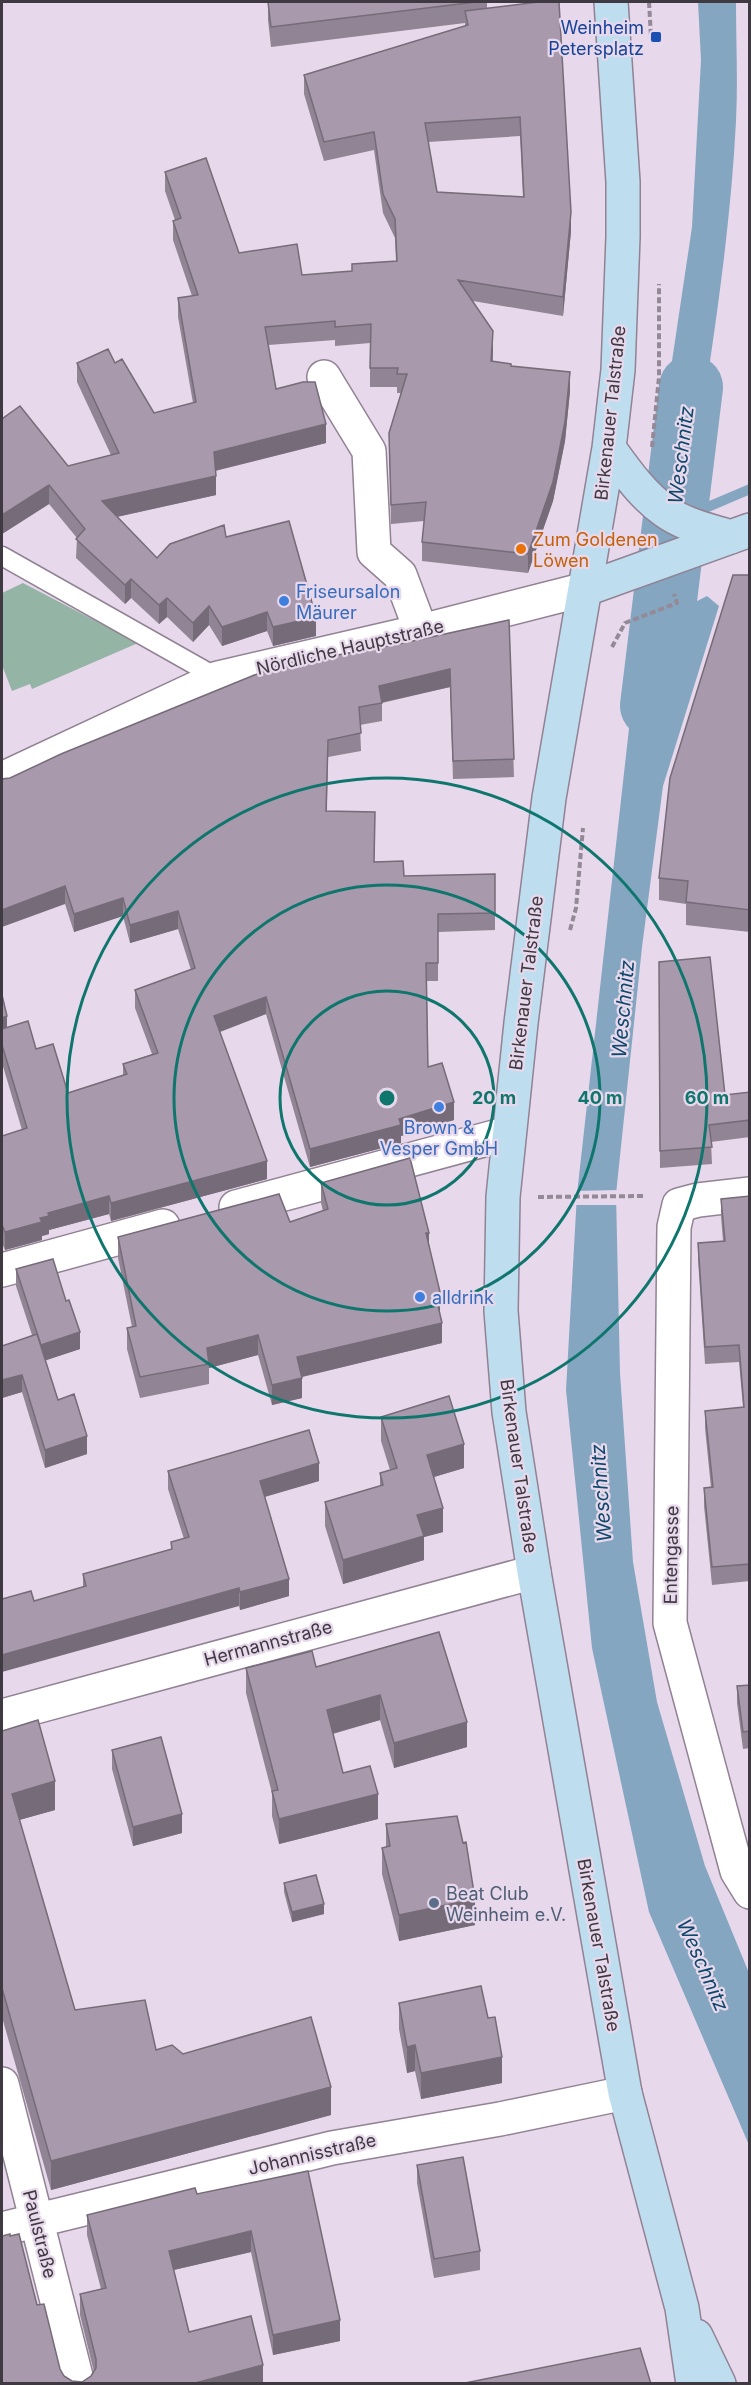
<svg xmlns="http://www.w3.org/2000/svg" width="751" height="2385" font-family="Inter,sans-serif">
  <rect width="100%" height="100%" fill="#e8d8eb"/>
  <path fill="#94b5a5" d="M23,583l115,60 -106,46 -2,-5 -18,7 -10,-26v-72z"/>
  <path fill="#84a6c0" d="M698,2h38c0,39 2,79 0,119 -6,120 -26,240 -44,359l-31,-14 -3,-11 34,-228 9,-167z
    M707,596l12,10 -56,180 -21,161 -26,247 4,179 13,189 24,140 48,164 44,107v172l-100,-233 -57,-264 -26,-258 11,-196 63,-564z"/>
  <path fill="#e8d8eb" d="M619,1190v15h-46l1,-14z"/>
  <g fill="none" stroke-linecap="round" stroke-linejoin="round">
    <path stroke="#84a6c0" stroke-width="10" d="M689,515l61,-26"/>
    <path stroke="#84a6c0" stroke-width="64" d="M652,706l39,-319"/>
    <defs>
      <path id="lane" d="M2,556l216,122"/>
      <path id="street" d="M324,377l45,74 5,101 26,23 21,56
        M2,779l216,-101 203,-47 165,-42
        M750,1194l-52,6 -19,5 -5,22 -4,396 67,248 13,21
        M236,1207l273,-74
        M2,1270l161,-44
        M2,1716l532,-144
        M2,2084l76,300
        M2,2229l330,-81 168,-29 125,-26"/>
      <path id="secondary" d="M611,2l12,180v55l-5,133 -9,78 -60,350 -28,225 -18,174 -2,114 8,101 25,160 91,521 57,215 11,76
        M609,448c16,22 33,47 56,63 19,14 44,19 66,26
        M586,589l164,-59
        M696,2336l23,48"/>
    </defs>
    <use href="#lane" stroke="#918294" stroke-width="21"/>
    <use href="#street" stroke="#918294" stroke-width="36"/>
    <use href="#secondary" stroke="#918294" stroke-width="36"/>
    <path stroke="#948997" stroke-width="4" stroke-dasharray="6 3" stroke-linecap="butt" d="M649,2l2,35
      M652,447l7,-70v-93
      M612,647l13,-24 52,-20 -3,-9
      M570,930l6,-22 7,-80
      M538,1197l107,-1"/>
    <use href="#lane" stroke="#fff" stroke-width="18"/>
    <use href="#street" stroke="#fff" stroke-width="33"/>
    <use href="#secondary" stroke="#bedef0" stroke-width="33"/>
  </g>
  <path fill="#918494" fill-rule="evenodd" d="M268,2h219v6l84,223 -8,85 -90,-15 20,49v11l18,5 59,25 -5,50 -12,60 -25,72 -106,-12v-19l2,-21 -33,3 -2,-91 12,-40h-4v-6h-27v-44l-35,3v-6l-67,5 8,44 50,54 -111,28 1,24 -99,22 40,41 69,-21 90,99 -43,10 -6,-15 -45,15 -13,-21 -16,17 -26,-25 -8,7 -28,-26 -6,6 -49,-46 1,-20 -28,-34 -47,30v-115l66,47 43,-11 -34,-73v-19h38l39,50 39,-10 -15,-86v-19l14,-2 -19,-56v-19l2,-1 -10,-29v-19l74,81 63,22 50,-4 44,-10 -1,-23 -12,-25 -9,-63 -50,11 -20,-67v-19l161,-49v-3l-194,24 -3,-27zM520,136l3,61 -86,-5 -9,-50z
    M750,575v357l-64,-7v-21l-27,-4v-22z
    M509,620l5,157 -61,2 -3,-92 -68,16v18l-22,4 1,26 -33,6 -1,54 48,19 -1,32 30,14 91,-2v56l-57,2v49h-11l1,86 26,53 -53,16v7l-91,24 -44,-153 -46,18 47,147 -156,42 -2,-7 -60,16v4l-7,2v4l-37,10 -3,-7v-107l20,-6 -20,-67v-68l5,32 29,22 32,44 55,-18v-11l29,-10 -17,-46v-18l56,-20 -13,-41 -48,14 -7,-27 -49,16 -9,-28 -55,-126 310,-120 79,-14z
    M659,962l66,133 25,-3v45l-39,5 1,22 -52,4z
    M321,1183l108,62 11,67 -1,1 3,30 -140,34v21l-30,7 -14,-50 -49,13v16l-69,14 -13,-49v-21l5,-1 -14,-69v-21l172,-15 33,-11 -2,-8z
    M750,1196v385l-38,4 -8,-79v-18h7l-6,-60v-17l38,-4 -4,-45 -34,2 -7,-104v-17l25,-2 -2,-25v-17z
    M16,1269l64,80 -35,11 13,40 29,54 -42,14 -23,-76 -20,6 30,-63 -16,-49z
    M381,1417l83,51 -30,9 9,55 -19,5v23l-81,24 -18,-58v-24l55,-16v-13l10,-3 -9,-29z
    M168,1471l151,10 -54,16 24,99 -49,14 -1,-4 -205,-5 49,-13v-14l88,-25 13,-10 -16,-50z
    M439,1632l28,115 -73,21 -14,-48 -47,14 10,39 35,46 -99,25 -7,-28v-23l-26,-100v-25l70,-1z
    M750,1685v63l-7,1 -6,-46v-17z
    M2,1731l53,79 -36,10 56,190 81,40 27,4 148,61 -280,75 -49,-173z
    M112,1750l70,83 -49,13 -21,-77z
    M386,1824l77,19 12,82 -76,16 -17,-67v-26l4,-1z
    M284,1883l40,31 -32,8 -8,-30z
    M399,2003l103,80 -81,16 -6,-28 -8,2 -8,-44z
    M417,2165l63,86v19l-46,8 -17,-95z
    M308,2171l32,170 -67,14 -22,-103 -77,18 15,62 74,52h-261l35,-79 23,64 4,7 8,5 10,1 9,-6 3,-4 -14,-57v-21l21,-5 -14,-54v-20l110,-21z"/>
  <path fill="#766b78" d="M571,212v19l-8,85v-19z
    M493,331v19l-2,30v-19z
    M570,372v19l-5,50 -12,60 -25,72v-19z
    M326,424v19l-112,28v-19z
    M216,476v19l-114,25v-19z
    M49,485v19l-47,30v-19z
    M131,579v19l-6,6v-19z
    M167,598v19l-8,7v-19z
    M209,606v19l-16,17v-19z
    M267,612v19l-45,15v-19z
    M316,617v19l-43,10v-19z
    M450,669v18l-71,16v-17z
    M65,886v18l-63,23v-17z
    M123,898v18l-49,16v-18z
    M178,911v18l-48,14v-18z
    M266,997v17l-52,20v-18z
    M7,1016v19l-5,1v-18z
    M454,1102v18l-53,16v7l-91,24v-18l89,-30z
    M267,1161v18l-156,42v-18z
    M109,1196v18l-60,16v4l-7,2v4l-37,10v-18l43,-19z
    M426,1233h3v20z
    M440,1292v20l-5,2v-21z
    M442,1323v20l-145,35v-21z
    M80,1332v17l-39,13v-17z
    M258,1335v20l-49,13 -2,-20z
    M22,1375v17l-20,6v-18z
    M302,1378v20l-30,7v-20z
    M87,1436v18l-42,14v-18z
    M464,1444v24l-37,11v-24z
    M319,1463v18l-59,17v-17z
    M443,1508v24l-19,5v23l-81,24v-24l74,-45z
    M289,1579v17l-49,14v-18z
    M239,1588v18l-237,66v-17z
    M380,1695v25l-53,15v-25z
    M467,1722v25l-73,21v-25z
    M55,1781v29l-43,12v-28z
    M378,1794v25l-99,25v-25z
    M182,1814v19l-49,13v-19z
    M475,1899v26l-76,16v-26z
    M324,1904v10l-32,8v-10z
    M415,2045v26l-8,2v-26z
    M502,2057v26l-81,16v-26z
    M331,2087v28l-280,75v-29z
    M251,2231v21l-82,19v-20z
    M340,2320v21l-67,14v-20z
    M263,2365v19h-68v-1z"/>
  <path fill="#a999ac" stroke="#766b78" stroke-width="1.5" fill-rule="evenodd" d="M268,2h208l-205,25z
    M538,2h21l12,210 -8,85 -105,-17 35,51 -2,30 20,3v2l59,6 -5,50 -12,60 -25,72 -106,-12 4,-40 -35,3 -2,-72 18,-59h-10l1,-6h-28l1,-44 -36,3v-6l-70,6 11,62 27,-7h12l11,42 -112,28 2,24 -114,25 55,57 13,-14 54,-19 2,12 63,-16 27,96 -43,10 -6,-15 -45,15 -13,-21 -16,17 -26,-25 -8,7 -28,-26 -6,6 -49,-46 9,-10 -36,-44 -47,30v-96l18,-13 48,60 51,-13 -42,-90 31,-14 7,14 7,-4 32,54 42,-11 -18,-104 20,-3 -25,-74 8,-3 -16,-46 41,-14 33,95 58,-9 5,31 50,-4v-7l45,-3 -2,-42 -12,-25 -9,-62 -50,10 -20,-67 164,-50 -3,-14zM520,117l4,80 -87,-5 -12,-69z
    M733,575h17v335l-64,-8 2,-21 -29,-3 11,-100z
    M509,620l5,139 -61,2 -3,-92 -71,17 3,17 -23,4 2,26 -33,7 -2,71 49,1 -1,50 29,-1 1,15 91,-2v39l-57,1v49h-12l2,104 14,-4 12,39 -55,17 2,6 -91,24 -44,-152 -52,19 53,145 -156,42 -2,-7 -61,17 1,3 -9,2 2,4 -37,10 -3,-7v-89l25,-8 -25,-83v-16l26,-8 8,28 17,-5 15,49 59,-19 -4,-10 35,-11 -23,-63 60,-22 -17,-57 -48,14 -7,-27 -49,16 -9,-28 -63,24v-131l8,-1 51,-24 218,-89 41,-9v2l79,-14z
    M710,957l15,138 25,-3v28l-41,5 3,22 -52,4 -1,-189z
    M2,995l5,21 -5,2z
    M410,1158l19,75h-3l14,59 -5,1 7,30 -145,34 5,21 -30,7 -14,-50 -51,13 2,16 -69,13 -13,-49 9,-2 -18,-89 161,-43 11,28 38,-13 -7,-26z
    M750,1196v368l-38,3 -8,-79 9,-1 -8,-76 39,-4 -5,-62 -34,2 -7,-104 27,-2 -4,-42z
    M53,1259l13,42 3,-1 11,32 -39,13 -25,-76z
    M37,1334l21,66 16,-6 13,42 -42,14 -23,-75 -20,5v-34z
    M449,1396l15,48 -37,11 16,53 -26,7 7,21 -81,24 -18,-58 58,-17 -3,-12 17,-5 -16,-51z
    M309,1430l10,33 -59,18 29,98 -49,13 -1,-4 -237,67v-56l29,-8 3,10 52,-15 -3,-12 89,-25 -1,-7 18,-5 -21,-66z
    M439,1632l28,90 -73,21 -14,-48 -53,15 16,63 27,-7 8,28 -99,25 -7,-28 6,-1 -32,-122 66,-17 4,16z
    M750,1685v46l-7,1 -6,-46z
    M38,1720l17,61 -43,13 63,216 70,-10 11,50 16,-5 11,9 128,-37 20,70 -280,74 -49,-173v-257z
    M161,1737l21,77 -49,13 -21,-77z
    M457,1816l6,27 3,-1 9,57 -76,16 -17,-67 8,-2 -4,-22z
    M316,1875l8,29 -32,8 -8,-29z
    M481,1986l7,32 7,-1 7,40 -81,16 -6,-28 -8,2 -8,-44z
    M463,2157l17,94 -46,8 -17,-94z
    M308,2171l32,149 -67,15 -22,-104 -82,20 20,81 62,-16 12,49 -68,18v1h-193v-148l8,-2v2l9,-2 18,71 7,-1 16,65 4,7 8,5 10,1 9,-6 5,-8v-9l-16,-65 26,-6 -19,-73 108,-27 2,6z
    M640,2348l11,36h-191z"/>
  <g fill="none" stroke="#0f766e" stroke-width="3">
    <circle cx="387" cy="1098" r="107"/>
    <circle cx="387" cy="1098" r="213"/>
    <circle cx="387" cy="1098" r="320"/>
  </g>
  <rect fill="#1a4fb4" stroke="#e8d8eb" stroke-width="2" x="650" y="31" width="12" height="12" rx="3"/>
  <circle fill="#e8710a" stroke="#e8d8eb" stroke-width="2" cx="521" cy="549" r="6"/>
  <g fill="#3f7fe0" stroke="#e8d8eb" stroke-width="2">
    <circle cx="284" cy="601" r="6"/>
    <circle cx="439" cy="1107" r="6"/>
    <circle cx="420" cy="1297" r="6"/>
  </g>
  <circle fill="#5c6f8a" stroke="#e8d8eb" stroke-width="2" cx="434" cy="1903" r="6"/>
  <g text-anchor="middle" dominant-baseline="central" stroke-width="4.5" stroke-linejoin="round" paint-order="stroke">
    <g font-size="18" fill="#164399" stroke="#e8d8eb" text-anchor="end">
      <text x="644" y="27">Weinheim<tspan x="644" dy="21">Petersplatz</tspan></text>
    </g>
    <g font-size="18" fill="#3f3941" stroke="#e8d8eb">
      <text transform="translate(610 413) rotate(-84)">Birkenauer Talstraße</text>
      <text transform="translate(350 647) rotate(-13)">Nördliche Hauptstraße</text>
      <text transform="translate(526 983) rotate(-83)">Birkenauer Talstraße</text>
      <text transform="translate(519 1466) rotate(82)">Birkenauer Talstraße</text>
      <text transform="translate(671 1555) rotate(-89)">Entengasse</text>
      <text transform="translate(268 1643) rotate(-15)">Hermannstraße</text>
      <text transform="translate(599 1945) rotate(80)">Birkenauer Talstraße</text>
      <text transform="translate(312 2154) rotate(-13)">Johannisstraße</text>
      <text transform="translate(40 2234) rotate(76)">Paulstraße</text>
    </g>
    <g font-size="18" fill="#c56008" stroke="#e8d8eb" text-anchor="start">
      <text x="533" y="539">Zum Goldenen<tspan x="533" dy="21">Löwen</tspan></text>
    </g>
    <g font-size="18" fill="#366cbe" stroke="#e8d8eb" text-anchor="start">
      <text x="296" y="591">Friseursalon<tspan x="296" dy="21">Mäurer</tspan></text>
      <text x="439" y="1127" text-anchor="middle">Brown &amp;<tspan x="439" dy="21">Vesper GmbH</tspan></text>
      <text x="432" y="1297">alldrink</text>
    </g>
    <g font-size="18" fill="#4e5e75" stroke="#e8d8eb" text-anchor="start">
      <text x="446" y="1893">Beat Club<tspan x="446" dy="21">Weinheim e.V.</tspan></text>
    </g>
    <g font-size="20" font-style="italic" fill="#0e486c" stroke="#e8d8eb">
      <text transform="translate(681 455) rotate(-83)">Weschnitz</text>
      <text transform="translate(623 1009) rotate(-85)">Weschnitz</text>
      <text transform="translate(601 1493) rotate(-94)">Weschnitz</text>
      <text transform="translate(703 1965) rotate(66)">Weschnitz</text>
    </g>
  </g>
  <circle cx="387" cy="1098" r="9" fill="#0f766e" stroke="#e8d8eb" stroke-width="3"/>
  <g font-size="18" text-anchor="middle" font-weight="bold" fill="#0f766e" stroke="#e8d8eb" stroke-width="4.5" stroke-linejoin="round" paint-order="stroke">
    <text x="494" y="1104">20 m</text>
    <text x="600" y="1104">40 m</text>
    <text x="707" y="1104">60 m</text>
  </g>
  <rect width="751" height="2385" fill="none" stroke="#3f3941" stroke-width="6"/>
</svg>
